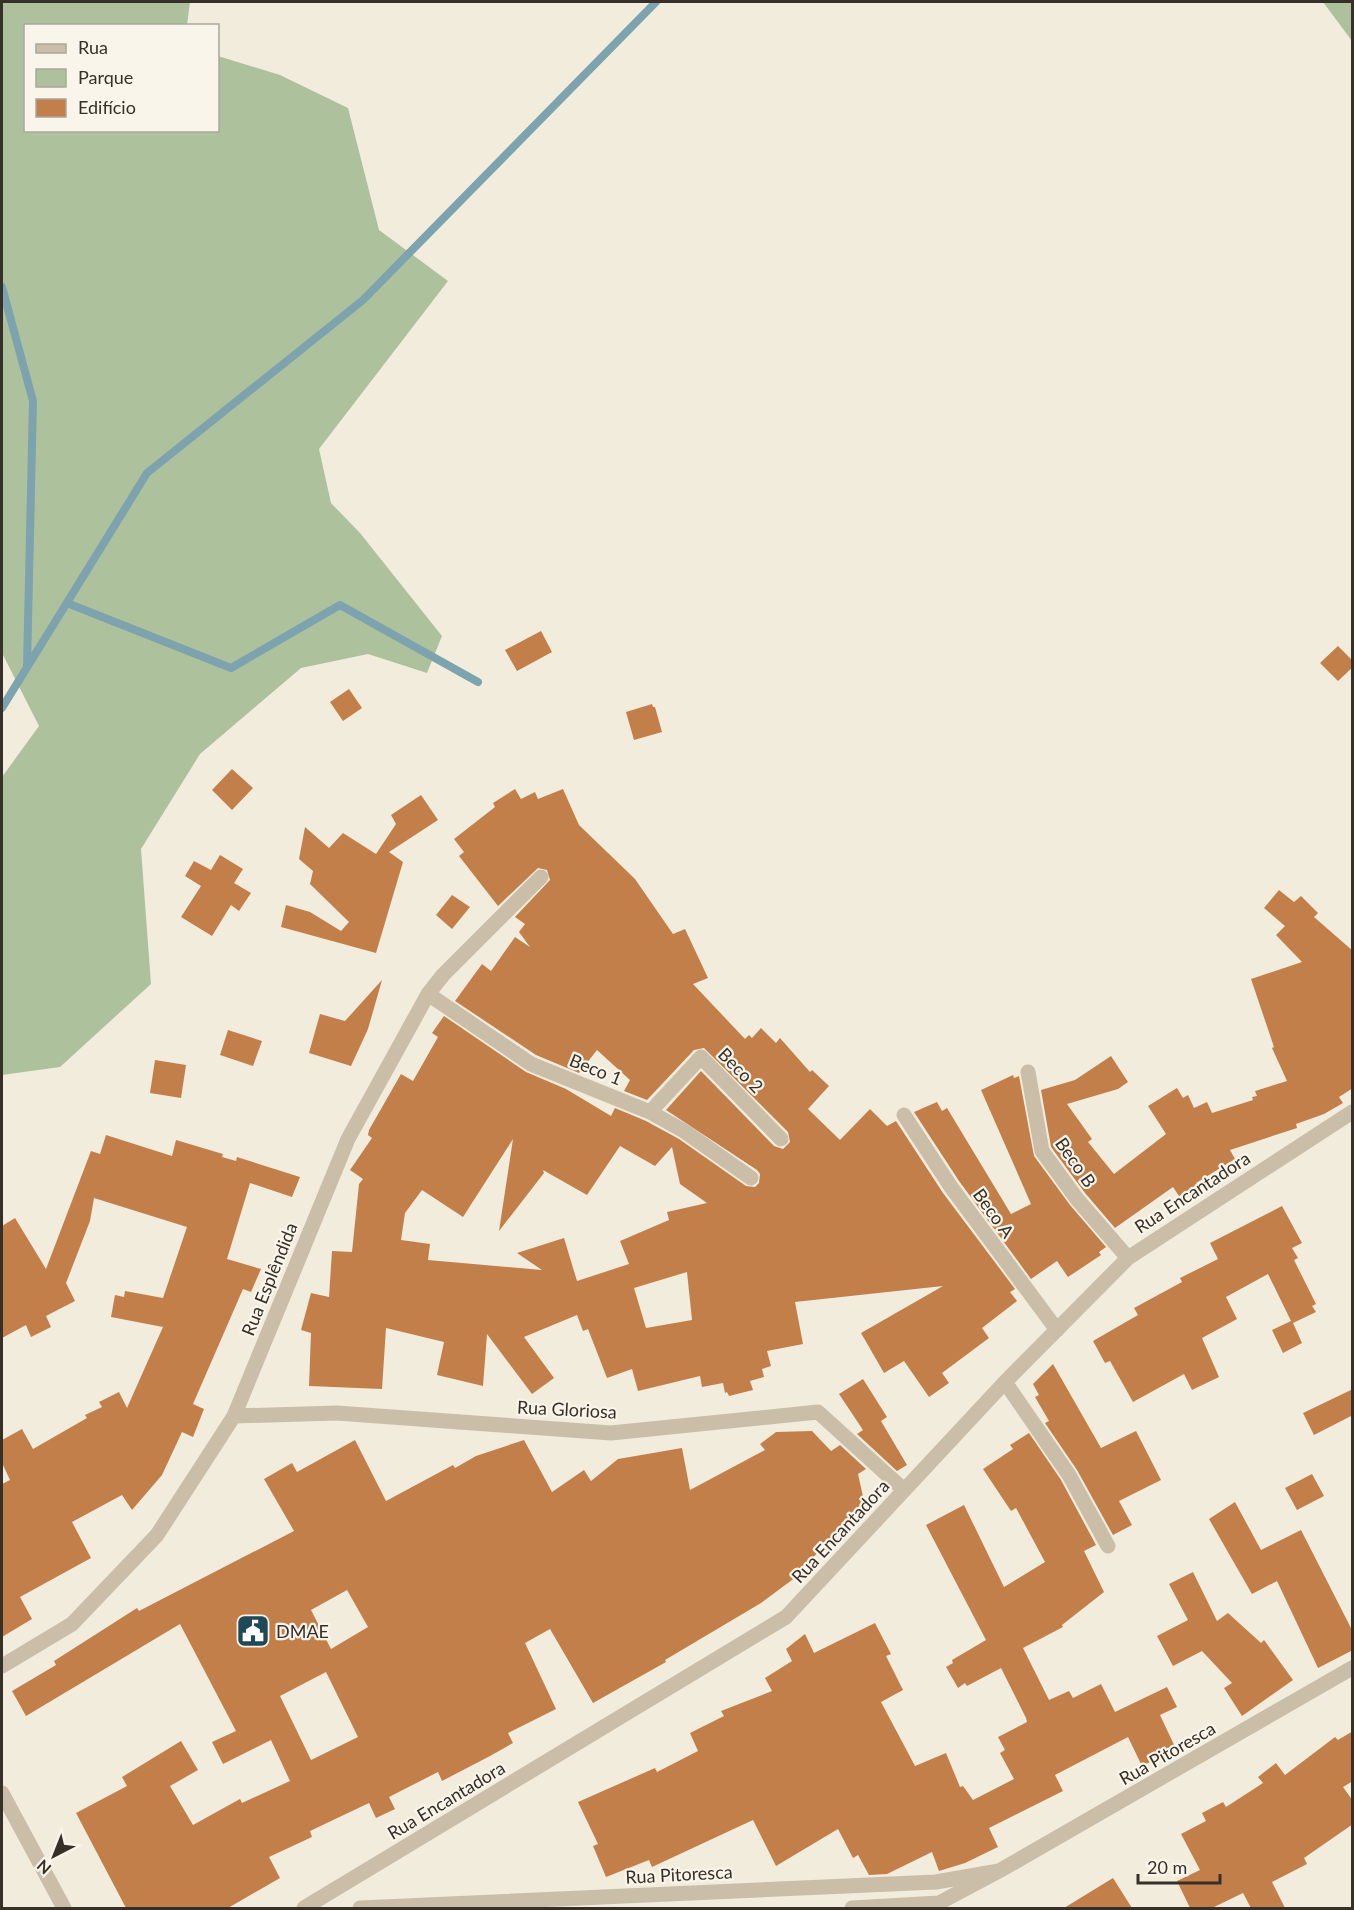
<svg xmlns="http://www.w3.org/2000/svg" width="1354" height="1910" font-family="Lato,sans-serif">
  <rect width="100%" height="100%" fill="#f2ecdd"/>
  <path fill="#aec19d" d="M2,2h188l-3,23 -161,1v104h192v-74l62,19 68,33 31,122 69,51 -129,168 12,54 29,30 82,103 -15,37 -59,-19 -67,14 -101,86 -59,95 10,135 -91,83 -58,8v-298l37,-51 -37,-73z
    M1323,2h29v39z"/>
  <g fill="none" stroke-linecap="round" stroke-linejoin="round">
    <path stroke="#7da3ae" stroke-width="8" d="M2,287l31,114 -6,266
      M67,603l164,65 109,-63 138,77
      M2,708l145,-235 216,-173 293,-298"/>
  </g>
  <path fill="#c37f4a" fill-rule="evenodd" d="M541,631l11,21 -35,19 -12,-21z
    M1338,646l15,15v6l-15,14 -18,-18z
    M349,689l13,19 -19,13 -13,-19z
    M652,704l1,3h2l7,25 -28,8 -8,-28z
    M232,769l21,19 -21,22 -20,-20z
    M515,789l6,10 14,-7 3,7 25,-10 16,36 56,54 38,55 12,-5 23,49 -15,6 52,55 4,-4 3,3 9,-10 15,15 4,-5 30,34 2,-2 17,16 -21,23 32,31 30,-31 17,17 9,-5 47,72 72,96 -5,3 7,9 -35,27 7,10 -47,35 7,10 -20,14 -25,-36 -20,12 -23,-40 82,-47 -148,16 8,42 -36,7 4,15 -9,3 2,8 -14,4 3,9 -24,6 -2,-4 -2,1 -2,-10 -21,4 -2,-11 -62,15 -6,-22 -25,9 -19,-49 -5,2 -6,-16 -53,22 30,41 -22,16 -45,-60 -4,52 -46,-11 7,-33 -58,-14 -4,61 -73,-3 2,-53 -10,-3 10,-37 18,4 3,-46 20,1 7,-68 4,-5 -13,-9 22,-32 -4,-3 1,-5 32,-56 12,7 25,-44 -6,-4 12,-17 82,56 40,17 45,27 4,-8 31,13 33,18 67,47 9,1 4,-4 1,-9 -3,-4 -91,-60 35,-39 73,75 9,3 7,-7 -2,-10 -84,-84 -10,2 -47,50 -23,-9 6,-11 -33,-30 -18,23 -43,-18 -81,-54 27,-37 9,7 24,-34 15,10 -11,-15 6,-8 -10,-7 35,-37 -3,-10 -9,-2 -40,38 -39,-50 5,-4 -10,-13 41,-32 -2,-4zM513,1139l-14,92 45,-58 -1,-3 44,25 33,-49 35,20 17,-19 8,37 27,19 -40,9 2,8 -49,21 9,23 -52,17 -13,-43 -47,15 25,17 -114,-10 2,-16 -29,-4 4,-27 17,-23 41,27zM687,1272l5,48 -46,8 -12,-40z
    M421,795l17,25 -49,32 14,10 -27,91 -95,-26 5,-22 24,7 31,19 8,-9 -39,-38 3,-13 -14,-12 6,-32 24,21 14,-15 33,21 20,-30 -5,-9z
    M220,855l23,14 -9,14 17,10 -12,18 -8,-6 -19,31 -31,-19 20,-31 -16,-10 9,-15 17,9z
    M1279,890l15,12 7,-6 17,17 -4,4 39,34v137l-14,9 4,6 -19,11 -28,10 1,4 -67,22 5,9 -39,24 1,2 -18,11 -6,-9 -58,41 -30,-35 -34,-46 -10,-57 34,-10 36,-24 17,26 -10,7 -51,15 25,35 -4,3 26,32 52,-40 -18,-28 29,-18 6,10 5,-3 6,13 13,-6 5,11 41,-13 -1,-3 5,-1 -2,-5 32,-10 -15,-33 2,-1 -23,-68 51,-17 -26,-27 9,-9 -21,-18z
    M452,895l18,12 -18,22 -16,-14z
    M382,980l-14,49 -17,37 -42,-13 11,-39 25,7z
    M228,1030l34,11 -9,25 -33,-11z
    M155,1060l31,5 -5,33 -31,-5z
    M1013,1075l1,3 5,-2 15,80 36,49 36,42 -7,5 2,3 -33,22 -11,-16 -26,18 -72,-98 -45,-69 23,-10 5,9 5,-3 64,106 20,-10 -50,-114z
    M106,1135l66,21 4,-16 47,14 -1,3 14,4 1,-4 63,20 -8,20 -42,-14 -23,76 34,10 -10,23 -8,-3 -50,115 11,5 -11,28 -11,-5 -20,43 -30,35 -10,-15 -50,27 19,36 -71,39 12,22 -30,18v-153l8,-4 -8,-17v-23l20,-11 11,20 54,-31 -2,-3 17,-8 -3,-5 20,-10 8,16 36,-81 -52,-10 4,-22 9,2 1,-6 38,7 24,-71 -93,-29 -4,23 -24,62 9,18 -29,15 5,11 -20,10 -5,-12 -24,13v-112l13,-8 31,51 45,-118 9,3z
    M1282,1206l20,37 -10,5 6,10 -4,2 22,44 -4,2 4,6 -23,11 9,20 -19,10 -11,-23 19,-9 -23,-47 -42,23 11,22 -35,19 17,39 -27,13 -8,-16 -51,28 -23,-41 -5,2 -12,-22 45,-26 -4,-7 48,-26 -2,-4 38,-19 -8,-16z
    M1053,1364l48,84 35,-17 25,49 -42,21 13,24 -19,10 -36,-65 -32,-47 4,-2 -14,-24 4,-2 -6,-11z
    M863,1379l24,38 -6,4 26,44 -10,6 -40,-37 6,-4 -24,-36z
    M1353,1389v26l-39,20 -11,-22z
    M812,1431l19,20 9,-6 26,24 -8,5 6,27 -30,36 -36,35 2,2 -39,29 -96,57 1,2 -73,41 -43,-74 -25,14 31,66 -48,24 5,10 -23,13 -48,25 -4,-9 -49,25 6,12 -19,9 -7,-15 -59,28 2,6 -43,20 11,21 -52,30h-102l-50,-95 51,-27 -5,-9 59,-36 17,29 -28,16 23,39 47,-26 2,4 48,-22 -19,-41 -48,24 -11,-22 24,-11 -56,-107 -154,92 -14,-25 44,-26 -2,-4 83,-53 2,3 155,-80 -30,-52 28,-16 5,9 58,-32 31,61 67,-36 2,3 21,-12 48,-16 28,52 32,-22 7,11 27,-22 64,-11 8,42 75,-40 -5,-6 16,-12zM347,1590l21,37 -37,22 -20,-39zM326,1672l32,65 -47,23 -31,-64z
    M1029,1433l32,47 35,65 -12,6 20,41 -42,33 1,2 -40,21 26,52 20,-9 4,7 28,-14 14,28 52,-25 10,20 -17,8 16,34 -34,17 -14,-29 -73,38 8,16 -74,37 9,19 -33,16 -26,8 -7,-19 -45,22 -18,1 -11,-20 -5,3 -15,-29 -62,37 -23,-46 -101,47 -3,-7 -43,17 -13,-31 5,-2 -20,-42 77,-34 2,4 41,-21 -8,-18 34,-17 -3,-5 51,-20 -7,-13 27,-17 -6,-12 19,-15 9,19 61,-30 16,31 -5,2 17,34 -22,12 34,64 31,-13 14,34 3,-1 10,14 41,-21 -14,-26 5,-3 -7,-13 29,-15 -1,-4 -25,-50 -34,18 -2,-3 -7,5 -12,-21 7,-4 -1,-3 34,-20 -60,-115 38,-20 40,82 41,-25 -29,-54 -5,3 -28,-42 30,-20 -3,-4z
    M1312,1474l12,22 -27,14 -12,-22z
    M1235,1502l26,48 40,-20 52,102v18l-35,18 -41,-87 -25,13 -43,-75z
    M1193,1572l24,49 11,-8 33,30 3,-3 29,40 -51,36 -18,-28 8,-5 -30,-32 -29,15 -16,-30 31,-16 -19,-36z
    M1353,1731v50l-10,6 10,14v23l-49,34 3,6 -35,18 13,26h-34l-8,-15 -31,15h-22l-13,-27 23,-11 -19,-36 25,-13 -4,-8 21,-11 3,5 37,-24 -5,-6 18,-14 9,12 50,-38 3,3z
    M1113,1878l19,30h-68z"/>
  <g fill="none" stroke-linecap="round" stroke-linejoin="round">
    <path stroke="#cabea9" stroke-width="15" d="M428,994l103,70 119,48 34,19 67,47
      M1028,1072l14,79 35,48 51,59
      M650,1112l51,-55 80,82
      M904,1115l47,72 106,143
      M1005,1382l64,93 39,71
      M234,1416l103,-3 274,20 207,-21 86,78
      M2,1666l70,-42 85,-89 77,-119 114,-277 80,-145 15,-19 98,-98
      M2,1793l62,115
      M304,1908l482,-291 219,-235 123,-124 224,-146
      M360,1908l576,-26 63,-11
      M852,1908l87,-5 60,-32 353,-203"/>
  </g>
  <defs>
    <symbol id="civic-square" viewBox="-11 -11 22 22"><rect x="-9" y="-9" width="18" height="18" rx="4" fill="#1f4958" stroke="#f9f5ea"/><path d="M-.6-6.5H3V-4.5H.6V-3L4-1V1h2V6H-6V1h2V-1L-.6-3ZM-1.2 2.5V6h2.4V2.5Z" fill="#fff"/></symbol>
  </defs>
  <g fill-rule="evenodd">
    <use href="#civic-square" x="234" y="1612" width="38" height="38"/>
  </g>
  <g text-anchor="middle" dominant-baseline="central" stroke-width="4.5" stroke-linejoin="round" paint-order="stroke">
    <g font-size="18" fill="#373029" stroke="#f9f5ea">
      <text transform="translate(596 1069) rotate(22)">Beco 1</text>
      <text transform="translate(741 1070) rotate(45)">Beco 2</text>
      <text transform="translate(1076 1162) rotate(55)">Beco B</text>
      <text transform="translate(1192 1192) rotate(-33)">Rua Encantadora</text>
      <text transform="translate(994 1213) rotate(54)">Beco A</text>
      <text transform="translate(269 1279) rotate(-68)">Rua Esplêndida</text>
      <text transform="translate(567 1409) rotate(3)">Rua Gloriosa</text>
      <text transform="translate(840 1531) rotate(-47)">Rua Encantadora</text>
      <text transform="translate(1167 1753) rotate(-30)">Rua Pitoresca</text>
      <text transform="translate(446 1800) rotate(-31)">Rua Encantadora</text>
      <text transform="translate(679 1874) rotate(-3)">Rua Pitoresca</text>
    </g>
    <g font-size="18" fill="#373029" stroke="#f9f5ea" text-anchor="start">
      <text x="276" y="1631">DMAE</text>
    </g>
  </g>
  <rect width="1354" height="1910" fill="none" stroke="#373029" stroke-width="6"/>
  <rect x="24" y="24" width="195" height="108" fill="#f9f5ea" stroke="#aba69d" stroke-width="1.5"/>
  <rect x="36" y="44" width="30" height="9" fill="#cabea9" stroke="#aba69d" stroke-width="1.5"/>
  <text x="78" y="54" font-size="18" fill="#373029">Rua</text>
  <rect x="36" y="69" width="30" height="18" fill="#aec19d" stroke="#aba69d" stroke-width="1.5"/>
  <text x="78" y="84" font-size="18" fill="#373029">Parque</text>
  <rect x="36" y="99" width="30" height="18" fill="#c37f4a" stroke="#aba69d" stroke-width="1.5"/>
  <text x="78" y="114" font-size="18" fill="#373029">Edifício</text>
  <g transform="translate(54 1856) rotate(222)" stroke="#f9f5ea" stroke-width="4.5" paint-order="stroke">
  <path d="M0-4.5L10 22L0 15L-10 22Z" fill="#373029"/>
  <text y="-9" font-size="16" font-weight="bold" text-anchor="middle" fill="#373029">N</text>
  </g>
  <path d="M1138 1874v9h82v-9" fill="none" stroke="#373029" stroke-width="3"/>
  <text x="1147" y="1874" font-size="18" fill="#373029" stroke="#f9f5ea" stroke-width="4.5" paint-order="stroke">20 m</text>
</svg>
